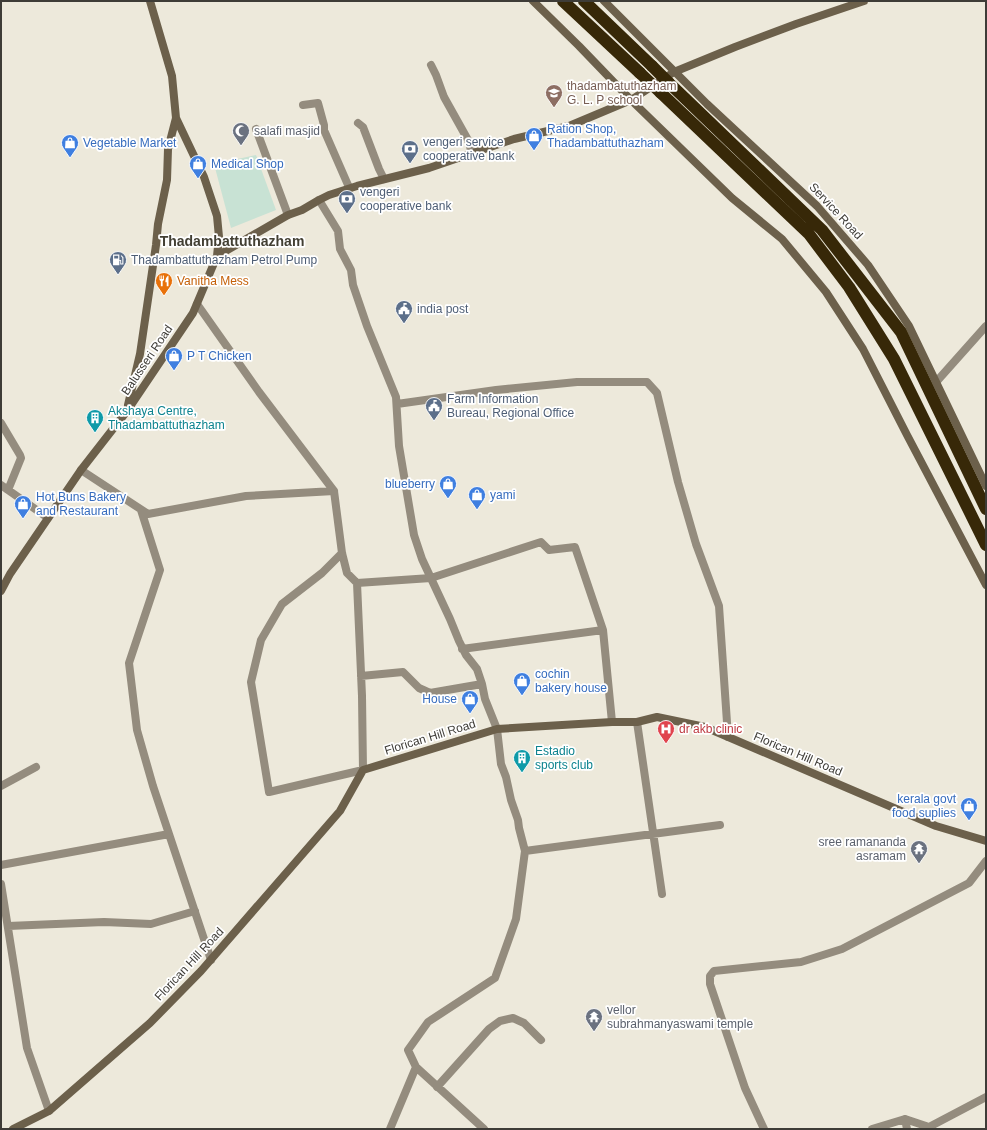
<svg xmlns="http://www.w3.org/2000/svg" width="987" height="1130" font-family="Arial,sans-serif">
  <rect width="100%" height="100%" fill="#ede9db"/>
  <path fill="#c8e2d4" d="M256,155l20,55 -45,18 -17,-64z"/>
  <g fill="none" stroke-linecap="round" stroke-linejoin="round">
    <path stroke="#948c7e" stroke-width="8" d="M431,65l5,10 8,22 24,43 4,13
      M303,105l15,-2 6,22v5l24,55 2,3
      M358,123l5,4 16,42 5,10
      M256,129l32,86
      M319,200l19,31 2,18 11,21 2,15 14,41 29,71 3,49 15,89 8,24 28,60 9,22 7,14 11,14 5,15 3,15 12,30 4,35 5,13 5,23 7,20 1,8 6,23 -9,68 -21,59 -67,44 -20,28 8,17
      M197,304l62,88 75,99
      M937,381l49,-55
      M397,404l99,-14 81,-8h70l10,11 21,89 18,62 23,62 9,131
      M1,423l19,32 1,3 -13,32
      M81,470l67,44 98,-18 88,-5 8,62 5,20 10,10 74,-5 110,-36 8,8 26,-3 28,83
      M1,485l47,33
      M141,510l19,60 -31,93 8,67 16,56 58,174
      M342,553l-20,20 -40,31 -21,36 -10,42 18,110 94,-22 -1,-74 -5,-113
      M462,649l141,-19 9,92
      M361,676l42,-4 16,16 11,5 52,-9
      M637,722l25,172
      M1,786l35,-19
      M525,851l195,-26
      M1,865l168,-31
      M1,884l26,164 22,63
      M8,926l96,-4 47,2 44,-13
      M437,1087l52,-58 11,-8 13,-3 11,5 17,17
      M905,1119l2,10
      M390,1129l26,-62 68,62
      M764,1129l-19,-41 -35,-104v-8l4,-5 87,-9 41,-13 127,-66 17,-22
      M872,1129l33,-10 24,8 57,-30"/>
    <path stroke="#6c604b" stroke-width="8" d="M533,1l46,45 52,54 101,98 50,41 44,53 37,57 44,86 79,150
      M604,1l103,103 110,102 51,59 41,61 77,160
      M217,256l71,-41 14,-5 17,-10 10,-5 28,-9 72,-18 85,-29 55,-13 62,-26 43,-28 61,-25 61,-23 68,-23
      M128,405l12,-51 16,-109 2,-21 9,-44 1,-31 8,-31 -4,-42 -22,-75
      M1,591l9,-17 71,-104 46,-59 66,-98 24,-57 2,-19 -2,-21 -13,-39 -28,-59
      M13,1129l36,-18 101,-88 51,-52 139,-160 23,-41 134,-41 115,-7h25l20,-5 48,10 231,99 50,15"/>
    <path stroke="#372808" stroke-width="12" d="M563,1l77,72
      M584,1l68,65
      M669,83l153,147 79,102 85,177
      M661,93l148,141 40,53 45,72 92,186"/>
    <path stroke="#372808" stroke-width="12" d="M652,66l17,17
      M640,73l21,20"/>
  </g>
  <defs>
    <symbol id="school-pin" viewBox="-11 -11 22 30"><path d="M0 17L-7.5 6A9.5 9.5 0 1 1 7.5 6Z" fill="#8d6e63" stroke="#fff"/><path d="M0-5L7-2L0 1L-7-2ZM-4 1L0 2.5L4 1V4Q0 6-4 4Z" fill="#fff"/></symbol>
    <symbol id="mosque-pin" viewBox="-11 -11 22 30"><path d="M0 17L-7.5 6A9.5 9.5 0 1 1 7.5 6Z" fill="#6b7280" stroke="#fff"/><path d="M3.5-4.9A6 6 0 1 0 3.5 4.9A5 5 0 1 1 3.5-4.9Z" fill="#fff"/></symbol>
    <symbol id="shop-pin" viewBox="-11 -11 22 30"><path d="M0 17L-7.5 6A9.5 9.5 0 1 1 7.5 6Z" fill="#3f7fe0" stroke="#fff"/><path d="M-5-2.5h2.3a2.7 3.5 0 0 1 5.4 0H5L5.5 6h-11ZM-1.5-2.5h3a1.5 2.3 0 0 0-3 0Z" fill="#fff"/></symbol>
    <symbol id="bank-pin" viewBox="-11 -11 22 30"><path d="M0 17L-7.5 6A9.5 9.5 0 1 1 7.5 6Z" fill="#5c6f8a" stroke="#fff"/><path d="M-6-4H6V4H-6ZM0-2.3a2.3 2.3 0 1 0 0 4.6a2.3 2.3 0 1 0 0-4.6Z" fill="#fff"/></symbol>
    <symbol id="fuel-pin" viewBox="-11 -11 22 30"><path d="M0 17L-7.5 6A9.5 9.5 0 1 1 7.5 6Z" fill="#5c6f8a" stroke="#fff"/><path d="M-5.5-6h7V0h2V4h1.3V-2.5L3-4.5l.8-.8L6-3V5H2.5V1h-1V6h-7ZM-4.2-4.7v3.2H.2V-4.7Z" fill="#fff"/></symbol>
    <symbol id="restaurant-pin" viewBox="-11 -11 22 30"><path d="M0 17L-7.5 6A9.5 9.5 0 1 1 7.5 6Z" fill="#e8710a" stroke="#fff"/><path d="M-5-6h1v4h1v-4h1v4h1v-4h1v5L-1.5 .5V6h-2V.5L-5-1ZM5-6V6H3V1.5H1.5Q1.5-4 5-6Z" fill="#fff"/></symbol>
    <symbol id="civic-pin" viewBox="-11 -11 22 30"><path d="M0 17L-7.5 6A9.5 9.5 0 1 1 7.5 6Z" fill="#5c6f8a" stroke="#fff"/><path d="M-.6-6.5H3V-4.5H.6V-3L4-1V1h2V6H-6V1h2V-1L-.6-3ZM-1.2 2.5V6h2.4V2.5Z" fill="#fff"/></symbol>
    <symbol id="building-pin" viewBox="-11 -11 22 30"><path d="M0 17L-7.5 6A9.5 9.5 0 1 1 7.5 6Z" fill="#0f9aa8" stroke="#fff"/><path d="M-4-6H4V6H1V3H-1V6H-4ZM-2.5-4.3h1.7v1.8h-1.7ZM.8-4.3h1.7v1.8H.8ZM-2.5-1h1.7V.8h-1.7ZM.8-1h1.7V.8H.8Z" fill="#fff"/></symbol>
    <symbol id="hospital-pin" viewBox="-11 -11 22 30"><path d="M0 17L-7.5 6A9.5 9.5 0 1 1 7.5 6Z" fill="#e0444e" stroke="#fff"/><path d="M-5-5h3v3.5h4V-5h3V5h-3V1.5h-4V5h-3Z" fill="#fff"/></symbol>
    <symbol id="temple-pin" viewBox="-11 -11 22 30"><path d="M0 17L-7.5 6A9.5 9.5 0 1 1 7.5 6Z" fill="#6b7280" stroke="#fff"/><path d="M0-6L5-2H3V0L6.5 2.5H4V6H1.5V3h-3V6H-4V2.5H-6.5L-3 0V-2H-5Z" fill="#fff"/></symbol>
  </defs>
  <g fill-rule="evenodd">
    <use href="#school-pin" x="544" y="83" width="20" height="27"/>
    <use href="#mosque-pin" x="231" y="121" width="20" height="27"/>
    <use href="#shop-pin" x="524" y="126" width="20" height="27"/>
    <use href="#shop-pin" x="60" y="133" width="20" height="27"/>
    <use href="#bank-pin" x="400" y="139" width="20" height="27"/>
    <use href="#shop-pin" x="188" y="154" width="20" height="27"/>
    <use href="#bank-pin" x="337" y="189" width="20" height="27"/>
    <use href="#fuel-pin" x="108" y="250" width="20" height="27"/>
    <use href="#restaurant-pin" x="154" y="271" width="20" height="27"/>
    <use href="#civic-pin" x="394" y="299" width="20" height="27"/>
    <use href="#shop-pin" x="164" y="346" width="20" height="27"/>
    <use href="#civic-pin" x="424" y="396" width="20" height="27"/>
    <use href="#building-pin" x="85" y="408" width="20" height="27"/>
    <use href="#shop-pin" x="438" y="474" width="20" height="27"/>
    <use href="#shop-pin" x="467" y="485" width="20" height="27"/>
    <use href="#shop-pin" x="13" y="494" width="20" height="27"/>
    <use href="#shop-pin" x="512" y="671" width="20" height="27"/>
    <use href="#shop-pin" x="460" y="689" width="20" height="27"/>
    <use href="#hospital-pin" x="656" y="719" width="20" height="27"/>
    <use href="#building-pin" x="512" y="748" width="20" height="27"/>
    <use href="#shop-pin" x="959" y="796" width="20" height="27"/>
    <use href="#temple-pin" x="909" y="839" width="20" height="27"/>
    <use href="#temple-pin" x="584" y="1007" width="20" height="27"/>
  </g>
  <g text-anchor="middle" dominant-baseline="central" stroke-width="3.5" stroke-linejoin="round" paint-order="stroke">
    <g font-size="12" fill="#785e54" stroke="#fff" text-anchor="start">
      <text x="567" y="86">thadambatuthazham<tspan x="567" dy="14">G. L. P school</tspan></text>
    </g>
    <g font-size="12" fill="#366cbe" stroke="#fff" text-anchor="start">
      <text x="547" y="129">Ration Shop,<tspan x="547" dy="14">Thadambattuthazham</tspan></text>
      <text x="83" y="143">Vegetable Market</text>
      <text x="211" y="164">Medical Shop</text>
      <text x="187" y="356">P T Chicken</text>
      <text x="435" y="484" text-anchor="end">blueberry</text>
      <text x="490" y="495">yami</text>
      <text x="36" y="497">Hot Buns Bakery<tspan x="36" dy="14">and Restaurant</tspan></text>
      <text x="535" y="674">cochin<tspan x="535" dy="14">bakery house</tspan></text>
      <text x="457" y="699" text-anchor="end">House</text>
      <text x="956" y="799" text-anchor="end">kerala govt<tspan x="956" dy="14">food suplies</tspan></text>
    </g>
    <g font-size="12" fill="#5b616d" stroke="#fff" text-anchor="start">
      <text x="254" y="131">salafi masjid</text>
      <text x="906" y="842" text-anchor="end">sree ramananda<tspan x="906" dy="14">asramam</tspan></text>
      <text x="607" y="1010">vellor<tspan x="607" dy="14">subrahmanyaswami temple</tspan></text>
    </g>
    <g font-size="12" fill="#4e5e75" stroke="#fff" text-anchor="start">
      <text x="423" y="142">vengeri service<tspan x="423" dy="14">cooperative bank</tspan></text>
      <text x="360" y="192">vengeri<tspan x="360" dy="14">cooperative bank</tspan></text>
      <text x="131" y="260">Thadambattuthazham Petrol Pump</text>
      <text x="417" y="309">india post</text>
      <text x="447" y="399">Farm Information<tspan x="447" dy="14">Bureau, Regional Office</tspan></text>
    </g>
    <g font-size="12" fill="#3e3c37" stroke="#fff">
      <text transform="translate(836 211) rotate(47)">Service Road</text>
      <text transform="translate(147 360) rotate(-56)">Balusseri Road</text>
      <text transform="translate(430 737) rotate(-17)">Florican Hill Road</text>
      <text transform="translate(798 754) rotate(23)">Florican Hill Road</text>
      <text transform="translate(189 964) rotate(-47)">Florican Hill Road</text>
    </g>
    <g font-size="12" fill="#c56008" stroke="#fff" text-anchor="start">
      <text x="177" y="281">Vanitha Mess</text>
    </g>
    <g font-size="12" fill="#0d838f" stroke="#fff" text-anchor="start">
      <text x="108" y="411">Akshaya Centre,<tspan x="108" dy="14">Thadambattuthazham</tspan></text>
      <text x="535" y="751">Estadio<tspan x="535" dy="14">sports club</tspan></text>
    </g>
    <g font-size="12" fill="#be3a42" stroke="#fff" text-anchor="start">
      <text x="679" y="729">dr akb clinic</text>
    </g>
    <g font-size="14" font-weight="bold" fill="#423f33" stroke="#fff">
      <text x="232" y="241">Thadambattuthazham</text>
    </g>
  </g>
  <rect width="987" height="1130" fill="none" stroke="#3e3c37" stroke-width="4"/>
</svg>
